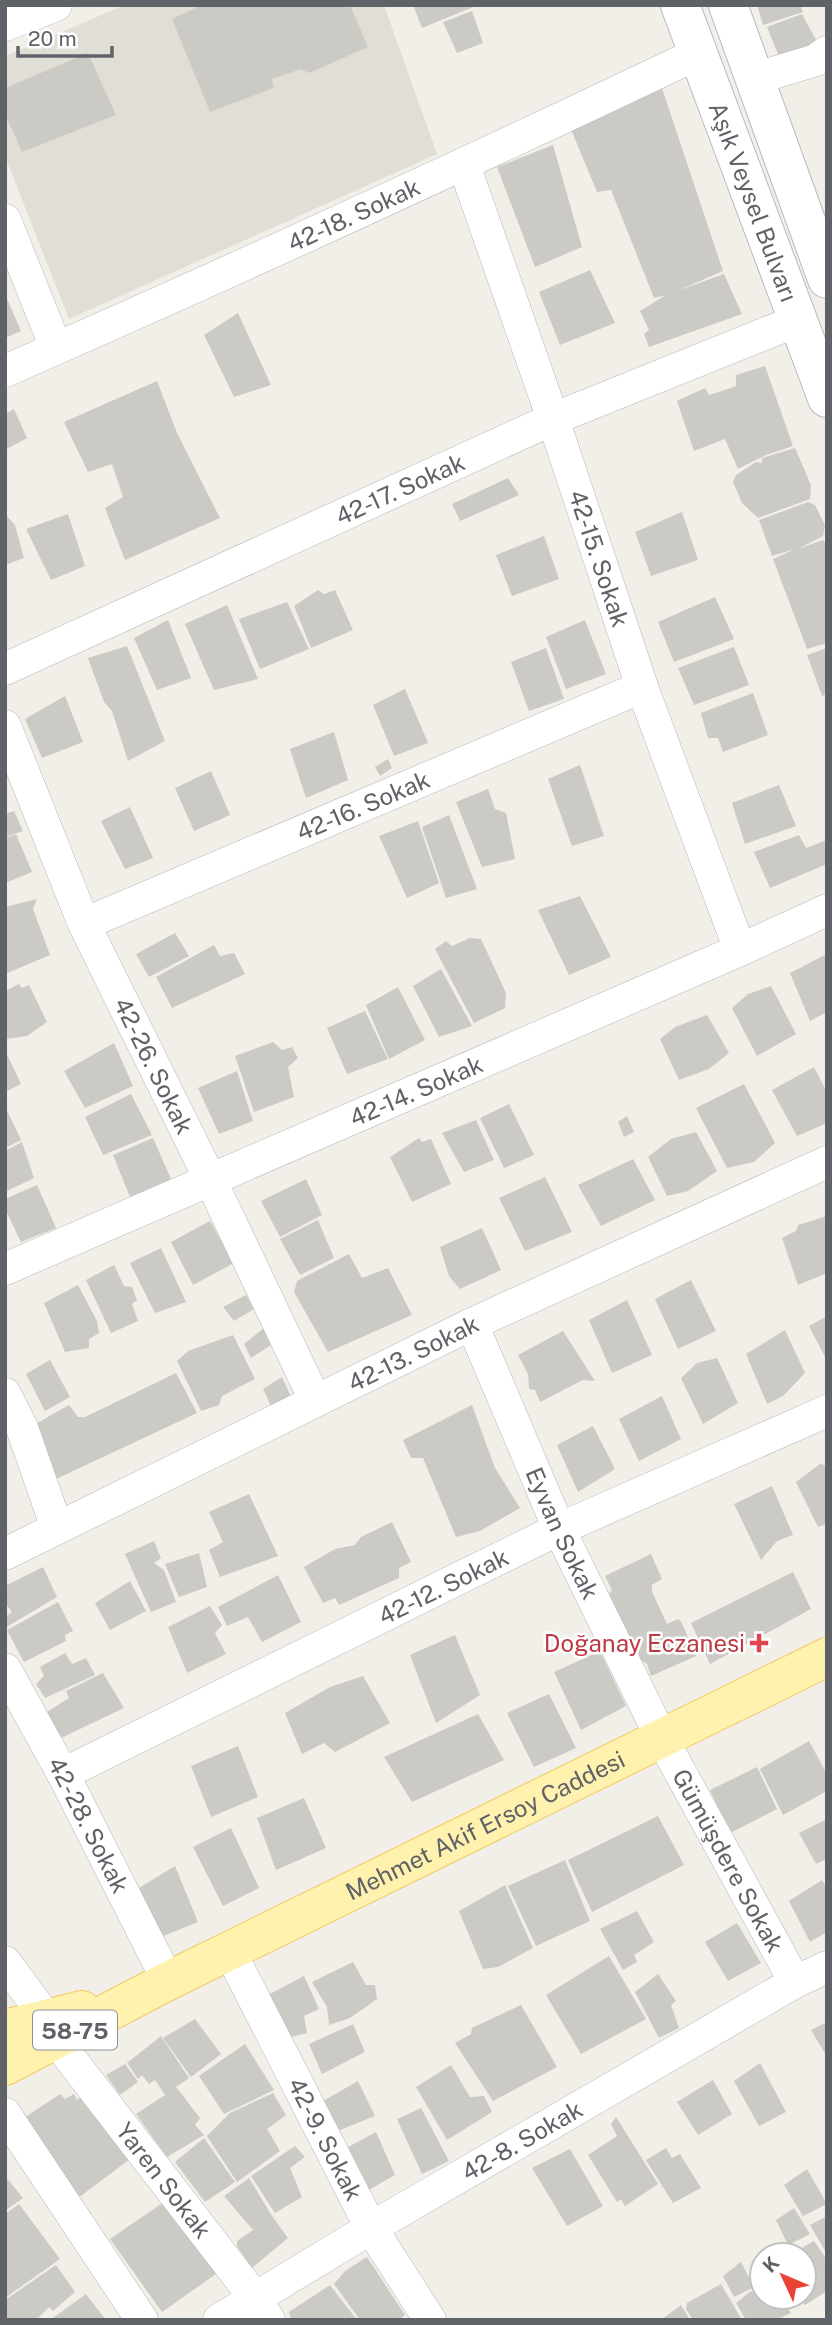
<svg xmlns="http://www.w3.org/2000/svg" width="832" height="2325" font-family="'Public Sans',sans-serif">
  <rect width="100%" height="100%" fill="#f1efe8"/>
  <path fill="#e1ded6" d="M125,5h259l53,149 -368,165 -64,-163v-100z"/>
  <path fill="#cccac5" d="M202,5h148l18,42 -59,26 -8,-4 -29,10 2,8 -6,3 -58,22 -38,-93z
    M413,5h65l-56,23z
    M757,5h43l3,7 -40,13z
    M472,11l11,32 -26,10 -14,-31z
    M802,14l15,28 -35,22 -15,-37z
    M88,53l28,62 -94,37 -17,-38v-26z
    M662,88l61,183 -46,20 47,-17 18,40 -93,33 -5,-13 5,-4 -9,-19 26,-16 -12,3 -43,-108 -14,2 -27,-65z
    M553,145l29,102 -47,20 -38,-100z
    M590,270l25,53 -55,22 -21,-53z
    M5,294l16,37 -16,7z
    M238,313l33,72 -37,12 -30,-62z
    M765,366l28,80 -27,9 -28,14 -13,-30 -31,12 -17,-50 28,-13 4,7 13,-4 14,-5v-11z
    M157,381l20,52 43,85 -95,42 -20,-52 18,-11 -11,-33 -24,8 -24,-50z
    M14,409l13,29 -22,12v-36z
    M795,448l16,37 -1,14 -52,19 -16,-15 -9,-21 3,-7 20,-13 6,1v-5z
    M508,478l11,17 -59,26 -8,-17z
    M808,502l7,3 10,20 -2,11 -25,13 25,-9 4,6v97l-20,6 -34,-90 22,-10 -23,7 -13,-36z
    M682,512l16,48 -47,16 -16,-44z
    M5,514l10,11 9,33 -19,7z
    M68,514l17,52 -34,14 -25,-51z
    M544,536l15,43 -47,17 -16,-41z
    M318,590l6,4 11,-4 18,40 -42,18 -17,-42z
    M715,597l19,42 -60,23 -16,-40z
    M287,602l22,47 -49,20 -21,-50z
    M227,605l31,74 -44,11 -29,-66z
    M168,620l23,58 -34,12 -23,-52z
    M585,620l21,54 -40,15 -20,-52z
    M127,646l38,95 -37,20 -16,-50 -8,-9 -16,-44z
    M734,647l15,38 -55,20 -16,-37z
    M546,648l18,51 -35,12 -18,-49z
    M827,648v46l-5,2 -15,-41z
    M405,689l23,54 -34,13 -21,-51z
    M753,693l15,42 -45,17 -5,-14h-10l-7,-25z
    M65,696l18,46 -41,16 -17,-39z
    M334,732l14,48 -42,18 -16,-49z
    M388,759l4,9 -12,8 -5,-9z
    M580,765l24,71 -32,10 -24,-67z
    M211,771l19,44 -36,16 -19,-43z
    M779,785l17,41 -51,18 -13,-41z
    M488,789l7,20 11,4 9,46 -33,8 -26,-65z
    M130,807l23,51 -28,11 -24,-48z
    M14,811l9,20 -18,6v-23z
    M449,815l28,74 -31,9 -24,-71z
    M418,821l21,62 -32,15 -28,-62z
    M16,834l16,38 -27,11v-45z
    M799,835l7,13 21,-8v24l-57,24 -16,-36z
    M580,896l31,61 -42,18 -31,-65z
    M37,899l-4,10 17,46 -45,19v-67z
    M175,933l14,23 -40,21 -13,-23z
    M470,938l11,1 25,54 -1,15 -31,15 -39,-74 11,-8 6,5z
    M214,945l6,11 14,-3 11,21 -73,34 -16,-31z
    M827,954v58l-17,9 -20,-48z
    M441,969l31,57 -33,11 -26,-51z
    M19,984l3,4 7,-3 18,37 -20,14 -20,3 -2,-48z
    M771,986l25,48 -39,22 -25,-48 16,-14z
    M398,987l27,53 -36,19 -23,-54z
    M365,1011l23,48 -41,15 -20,-46z
    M707,1015l22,38 -20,16 -30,11 -19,-41 15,-12z
    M273,1042l9,8 10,-3 6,11 -10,9 6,30 -40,15 -19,-56z
    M114,1043l19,43 -48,22 -21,-37z
    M5,1050l16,34 -16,8z
    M814,1067l13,25v31l-30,13 -25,-46z
    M237,1071l16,50 -34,13 -21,-46z
    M744,1084l31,59 -21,19 -27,6 -31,-60z
    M131,1094l21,41 -49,20 -18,-38z
    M509,1104l25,51 -30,13 -24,-50z
    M5,1106l16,34 -16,8z
    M627,1116l7,16 -10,5 -6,-15z
    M476,1120l18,40 -30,12 -22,-39z
    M696,1132l21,39 -29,20 -21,5 -19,-39 23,-18z
    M153,1138l18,41 -41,18 -17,-42z
    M419,1138l3,4 9,-3 20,45 -39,18 -22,-45z
    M22,1142l12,36 -29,14v-41z
    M633,1159l22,41 -54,26 -23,-41z
    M545,1177l27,55 -47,19 -26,-53z
    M306,1179l16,36 -42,22 -19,-36z
    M37,1185l19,43 -35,14 -16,-33v-10z
    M827,1216v57l-29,12 -16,-47 14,-7 2,-6z
    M318,1220l16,38 -34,17 -20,-36z
    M210,1221l24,42 -41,22 -22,-43z
    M482,1228l19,42 -41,19 -11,-13 -9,-29z
    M161,1248l25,54 -31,11 -25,-50z
    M349,1254l13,24 26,-10 24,47 -84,37 -34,-60 3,-11z
    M114,1265l10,21 8,1 5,13 -5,4 6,17 -27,12 -25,-53z
    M691,1280l25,51 -38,18 -23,-50z
    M78,1285l19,36 2,12 -10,6v9l-24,4 -21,-49z
    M246,1295l8,14 -20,12 -11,-14z
    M627,1300l25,55 -40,18 -23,-53z
    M827,1316v45l-18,-35z
    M264,1328l10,15 -23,15 -7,-14z
    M785,1330l20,43 -22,23 -16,8 -21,-50z
    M563,1331l32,50 -12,-1 -43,22 -5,-12 -6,-1 -1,-15 -10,-19z
    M233,1335l22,44 -33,17 -3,9 -18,6 -24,-50 11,-10z
    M717,1358l21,45 -35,21 -22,-46 16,-15z
    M50,1360l20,37 -25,14 -19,-37z
    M176,1373l21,40 -143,67 -22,-54 37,-21 9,12h7z
    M282,1377l9,20 -20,9 -8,-17z
    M662,1396l19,43 -42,22 -20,-42z
    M472,1405l23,63 25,40 -40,23 -24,6 -33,-79h-12l-8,-18z
    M593,1426l22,43 -37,23 -21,-47z
    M820,1464l7,2v58l-9,3 -22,-45z
    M772,1486l21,49 -16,6 -16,19 -27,-56z
    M249,1494l29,62 -58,21 -11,-27 14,-8 -14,-30z
    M392,1522l19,40 -12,6v10l-60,27 -4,-7 -12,5 -19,-36 31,-18 20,-4 6,-8z
    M154,1541l7,17 -7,5 10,7 12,32 -25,10 -26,-58z
    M199,1553l8,34 -28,10 -14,-33z
    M651,1554l11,25 -10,6v7l15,32 11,-5 4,4 14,33 -45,20 -4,-12 -14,-9 -27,-57 6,-8 -7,-14z
    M43,1567l14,30 -52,31v-11l7,-5 -7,-9v-17z
    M793,1572l18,37 -101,55 -19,-41z
    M278,1575l23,47 -39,20 -14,-25 -21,9 -9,-19z
    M130,1581l16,30 -36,19 -15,-27z
    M58,1602l15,29 -8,4 1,6 -42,21 -17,-32z
    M210,1606l12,19 -7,8 11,21 -39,19 -19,-46z
    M455,1635l25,60 -44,28 -26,-68z
    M600,1651l26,55 -45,24 -27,-58z
    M65,1653l7,11 14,-6 9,17 -50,23 -9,-14 8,-8 -4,-9z
    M103,1673l21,35 -63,30 -14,-26 22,-14 -3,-7z
    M363,1676l27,47 -55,29 -11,-9 -22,11 -17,-41 45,-26z
    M549,1694l27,54 -42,19 -27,-54z
    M478,1714l26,46 -92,42 -28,-45z
    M809,1741l18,33v17l-44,24 -23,-46z
    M238,1746l20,51 -47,20 -20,-51z
    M757,1767l20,42 -47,24 -20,-43z
    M304,1798l22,50 -50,22 -19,-52z
    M658,1816l26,49 -92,47 -24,-52z
    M827,1819v40l-11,5 -17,-31z
    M231,1828l28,60 -36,18 -30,-59z
    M565,1860l25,61 -54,25 -28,-60z
    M175,1866l23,56 -37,15 -22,-49z
    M822,1880l5,9v43l-17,10 -21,-41z
    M505,1885l28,63 -35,19 -15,2 -24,-58z
    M637,1911l17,31 -20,13 3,7 -14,8 -23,-41z
    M737,1923l24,40 -33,18 -23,-39z
    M609,1956l37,63 -65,35 -35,-59z
    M353,1962l13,23h9l2,14 -27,19 -21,7 -2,-18 -15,-25z
    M658,1974l18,27 -5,4 8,23 -20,10 -24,-46z
    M304,1976l15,33 -15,7 3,17 -20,5 -21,-42z
    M521,2005l36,62 -64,34 -38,-58 16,-9 1,-6z
    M195,2019l26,35 -30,23 -28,-39z
    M827,2022v35l-16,-27z
    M353,2024l12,28 -43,22 -13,-30z
    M161,2036l28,42 -13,9 24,31 -5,7 9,10 -37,22 -31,-43 29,-19 -10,-15 -6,4 -7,-9 -4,4 -11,-16z
    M245,2044l29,46 -50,24 -25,-38z
    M760,2063l26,49 -27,14 -25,-45z
    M125,2064l13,18 -18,13 -14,-20z
    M451,2065l19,32 14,-1 8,16 -45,28 -31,-53z
    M713,2080l19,34 -34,21 -21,-33z
    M358,2081l17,35 -40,16 -12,-31z
    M273,2093l13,22 -19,14 13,22 -43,31 -30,-46 23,-23z
    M60,2094l5,5 9,-5 3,6 9,-6 44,65 -52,39 -54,-80z
    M421,2108l28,53 -27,13 -25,-55z
    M616,2117l42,67 -33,22 -4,-7 -4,3 -29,-47 29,-19 -6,-12z
    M376,2132l19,43 -33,19 -23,-42z
    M204,2138l31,44 -30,20 -30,-40z
    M295,2146l10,11 -15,11 12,29 -27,16 -24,-37z
    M666,2148l6,10 8,-4 21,34 -28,15 -27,-43z
    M570,2149l33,57 -36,20 -35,-58z
    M807,2169l20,35 -24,12 -19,-31z
    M5,2176l18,22 -18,13z
    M249,2178l23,38 16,22 -36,30 -15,-22v-5l16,-11 -29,-34z
    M164,2202l52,72 -54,38 -52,-73z
    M19,2204l41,55 -55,39v-84z
    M794,2208l16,26 -22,11 -12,-25z
    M827,2216v38l-17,-29z
    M814,2241l13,19v31l-22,14 -5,-8h4v-42h-14z
    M367,2257l38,58 -7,5h-38l-26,-36 11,-13z
    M741,2262l13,25 -20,10 -11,-21z
    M56,2265l19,27 -22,19 -4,-4 -13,13h-29l-2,-3v-17z
    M721,2284l21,36h-49l-7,-11 1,-6z
    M330,2285l27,35h-66l-2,-8z
    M751,2291l9,7 21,-1 10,16 -15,7h-30l-10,-17z
    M86,2294l20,26h-56z
    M681,2305l9,15h-29z"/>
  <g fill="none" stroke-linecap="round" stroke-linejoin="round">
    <defs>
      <g id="street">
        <path d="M5,25l51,-20"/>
        <path d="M754,79l62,-19 11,-8"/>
        <path id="s1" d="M464,165l89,254 89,268 98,263"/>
        <path d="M5,220l51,128"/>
        <path id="s2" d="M5,371c233,-102 463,-208 692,-317"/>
        <path id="s3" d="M5,669l548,-250 246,-99"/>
        <path id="s4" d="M5,726l79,198 127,257 104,219"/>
        <path id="s5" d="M84,924l558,-237"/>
        <path id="s6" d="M5,1269l735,-319 87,-40"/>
        <path id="s7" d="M472,1324l87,205 103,210 133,243"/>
        <path d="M5,1394l17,34 35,100"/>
        <path id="s8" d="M5,1554l467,-230 355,-162"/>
        <path id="s9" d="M5,1669l58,105 105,207"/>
        <path id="s10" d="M63,1774l496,-245 268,-118"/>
        <path id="s11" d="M230,1952l141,276 59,92"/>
        <path d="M5,1962l42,57"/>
        <path id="s12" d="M56,2040l199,258 14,22"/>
        <path d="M5,2114l137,206"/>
        <path id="s13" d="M219,2320l152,-92 424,-246 32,-15"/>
      </g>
      <g id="secondary">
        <path id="s14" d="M680,5l147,393"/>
        <path d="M728,5l99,274"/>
      </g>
      <g id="primary">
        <path d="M5,2029l77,-19"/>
        <path id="s15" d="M5,2066l163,-85 659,-324"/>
      </g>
    </defs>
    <use href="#street" stroke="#b5b8bc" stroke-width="33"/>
    <use href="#secondary" stroke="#b6babf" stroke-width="40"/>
    <use href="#primary" stroke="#f2c960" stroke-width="40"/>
    <use href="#street" stroke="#fff" stroke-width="32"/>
    <use href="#secondary" stroke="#fff" stroke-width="38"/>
    <use href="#primary" stroke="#fff2af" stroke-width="38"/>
  </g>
  <path fill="#e0444e" stroke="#fff" stroke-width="2.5" d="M755.5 1632.5h7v7h7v7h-7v7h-7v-7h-7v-7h7z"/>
  <g text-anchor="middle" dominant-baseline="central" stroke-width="5" stroke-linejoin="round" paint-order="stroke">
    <rect fill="#fff" stroke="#8f9295" stroke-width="2" x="33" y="2010.5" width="84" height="39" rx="5"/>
    <g font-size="23" font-weight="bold" fill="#5f6368">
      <text x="75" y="2030">58-75</text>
    </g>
    <g font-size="24" fill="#5f6368" stroke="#fff">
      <text stroke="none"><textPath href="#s14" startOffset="210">Aşık Veysel Bulvarı</textPath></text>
      <text stroke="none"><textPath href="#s2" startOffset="382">42-18. Sokak</textPath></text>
      <text stroke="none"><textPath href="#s3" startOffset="434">42-17. Sokak</textPath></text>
      <text stroke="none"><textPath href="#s1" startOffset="416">42-15. Sokak</textPath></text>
      <text stroke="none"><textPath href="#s5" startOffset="303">42-16. Sokak</textPath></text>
      <text stroke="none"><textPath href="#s4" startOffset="371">42-26. Sokak</textPath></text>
      <text stroke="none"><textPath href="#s6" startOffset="448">42-14. Sokak</textPath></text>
      <text stroke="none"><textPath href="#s8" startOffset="455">42-13. Sokak</textPath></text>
      <text stroke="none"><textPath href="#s7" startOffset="228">Eyvan Sokak</textPath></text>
      <text stroke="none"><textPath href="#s10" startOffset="424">42-12. Sokak</textPath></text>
      <text stroke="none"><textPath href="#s9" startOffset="177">42-28. Sokak</textPath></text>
      <text stroke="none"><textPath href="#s15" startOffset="537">Mehmet Akif Ersoy Caddesi</textPath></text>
      <text stroke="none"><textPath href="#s7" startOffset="595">Gümüşdere Sokak</textPath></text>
      <text stroke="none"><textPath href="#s11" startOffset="210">42-9. Sokak</textPath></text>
      <text stroke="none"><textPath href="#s13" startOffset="352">42-8. Sokak</textPath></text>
      <text stroke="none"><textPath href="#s12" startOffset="177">Yaren Sokak</textPath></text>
    </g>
    <g font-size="24" fill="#be3a42" stroke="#fff" text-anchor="end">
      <text x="745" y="1643">Doğanay Eczanesi</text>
    </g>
  </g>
  <rect width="832" height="2325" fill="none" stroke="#5f6368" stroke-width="14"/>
  <g transform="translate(783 2276) rotate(314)"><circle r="33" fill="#ffffff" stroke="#bfc1c3" stroke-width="2"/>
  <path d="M0-5L12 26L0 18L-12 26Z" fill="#ea4335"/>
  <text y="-10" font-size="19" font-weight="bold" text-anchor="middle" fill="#5f6368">K</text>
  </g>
  <path d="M18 46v10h94v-10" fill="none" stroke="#5f6368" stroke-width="3.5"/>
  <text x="28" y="46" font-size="21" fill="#5f6368" stroke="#ffffff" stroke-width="5" paint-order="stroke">20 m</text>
</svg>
